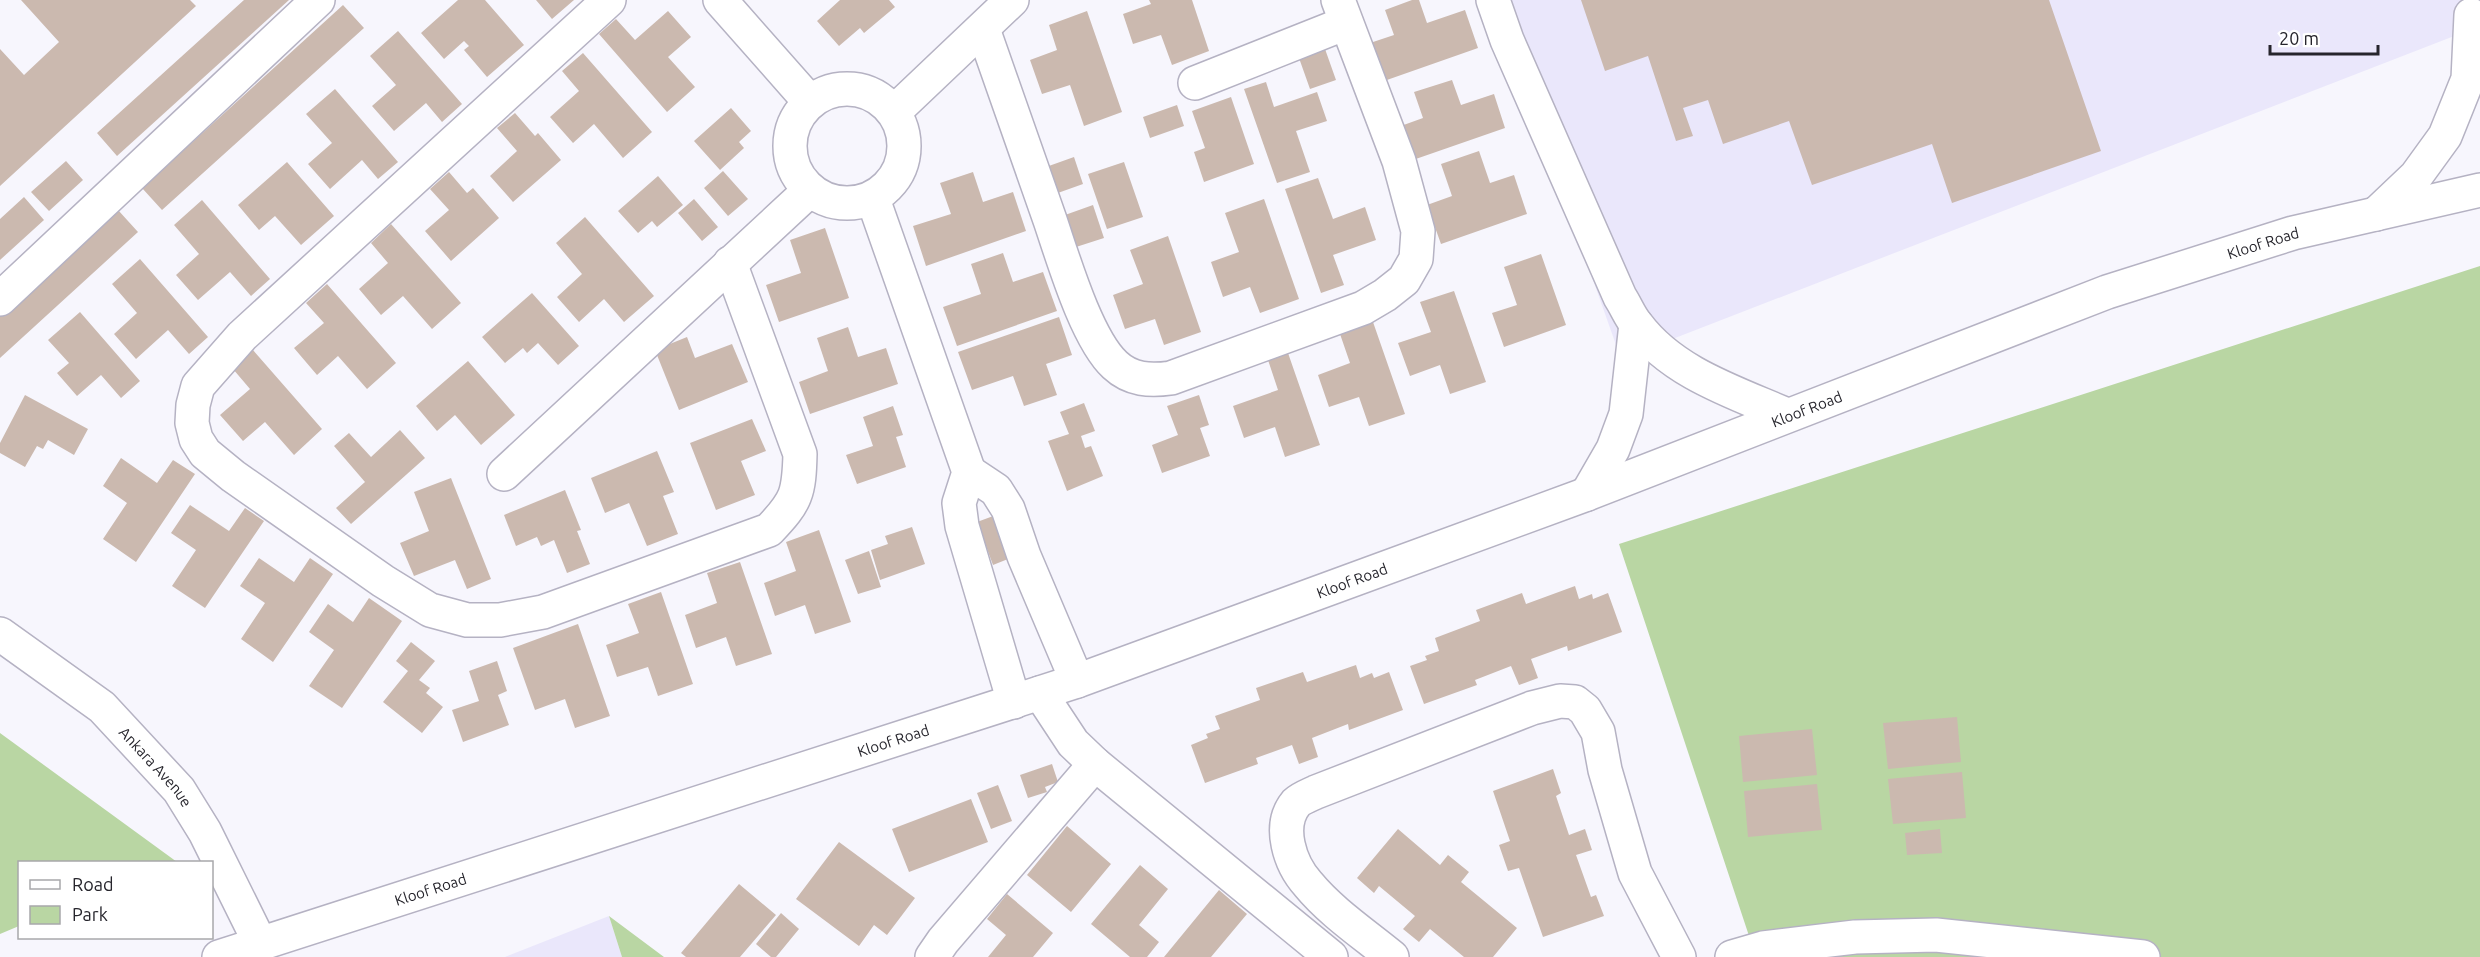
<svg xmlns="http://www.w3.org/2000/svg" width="2480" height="957" font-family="Ubuntu,sans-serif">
  <rect width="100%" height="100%" fill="#f7f6fd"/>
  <path fill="#eae7fb" d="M1494,0h986v26l-859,333z
    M609,916l13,41h-117z"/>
  <path fill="#b9d6a3" d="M2480,266v691h-724l-137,-413z
    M0,733l177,129h-157l-1,64 -19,8z
    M609,916l55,41h-42z"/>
  <path fill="#cbb9af" d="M21,0h169l6,6 -196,180v-137l24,26 35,-33z
    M244,0h45l-172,156 -20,-23z
    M458,0h27l39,45 -37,32 -23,-27 5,-4 -5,-5 -20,18 -23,-26z
    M536,0h38l-22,19z
    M840,0h49l6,7 -31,26 -4,-5 -21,18 -22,-25z
    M1149,0h43l17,51 -37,14 -11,-30 -28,9 -10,-30 28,-10z
    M1412,0h7l8,23 38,-13 13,38 -94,33 -14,-38 24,-8 -9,-25z
    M1581,0h468l52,151 -149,52 -20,-59 -120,41 -23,-64 -66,23 -15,-44 -25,8 10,28 -17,5 -28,-85 -43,15z
    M343,5l21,23 -202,182 -20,-22z
    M668,11l23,26 -23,20 27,30 -28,25 -68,-78 17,-15 19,21z
    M1087,11l35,101 -38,14 -14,-41 -28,9 -12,-34 27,-10 -8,-25z
    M398,31l64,73 -20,18 -16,-19 -32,28 -22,-25 24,-21 -26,-29z
    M1325,49l11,31 -26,9 -11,-31z
    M583,53l69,79 -29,26 -29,-34 -21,19 -23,-26 29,-26 -17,-20z
    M1452,80l9,25 33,-11 11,34 -95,33 -12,-34 25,-9 -9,-26z
    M1266,82l8,25 43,-15 10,29 -31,10 14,41 -33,11 -33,-94z
    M335,89l63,73 -20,17 -16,-19 -32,29 -22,-25 24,-21 -26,-29z
    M1231,97l23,67 -50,18 -10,-30 11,-4 -13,-37z
    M1177,105l7,21 -34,12 -7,-21z
    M731,108l20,23 -12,11 5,6 -24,22 -26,-29z
    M515,113l20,23 3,-3 23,27 -48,42 -23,-26 27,-25 -20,-23z
    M1479,151l11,32 24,-8 13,39 -86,30 -14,-39 25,-9 -11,-32z
    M1074,157l9,27 -28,10 -9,-27z
    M66,161l17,19 -34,31 -18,-19z
    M287,162l47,54 -33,29 -26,-29 -16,14 -21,-25z
    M1124,162l19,55 -36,12 -19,-55z
    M723,171l25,28 -20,17 -24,-28z
    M449,172l18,21 6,-5 26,30 -48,43 -26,-30 24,-21 -19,-21z
    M973,172l10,30 30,-10 13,39 -100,35 -13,-40 38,-12 -11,-31z
    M658,176l25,29 -26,22 -5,-6 -14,12 -20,-22z
    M1318,178l15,41 32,-12 11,33 -43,15 11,30 -23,8 -36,-104z
    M24,197l20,23 -44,40v-41z
    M694,199l24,28 -16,14 -24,-28z
    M1264,199l35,100 -39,14 -10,-26 -27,10 -12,-35 28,-10 -14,-39z
    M202,200l68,79 -19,17 -21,-24 -32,28 -22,-25 23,-21 -25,-29z
    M1093,205l11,33 -28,9 -11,-32z
    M118,210l20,22 -138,126v-41z
    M585,217l69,79 -30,26 -20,-23 -25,23 -22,-25 25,-23 -26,-31z
    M391,224l70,79 -29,26 -29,-33 -22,19 -22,-26 29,-26 -17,-20z
    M825,228l24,70 -70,24 -13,-37 35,-12 -11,-33z
    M1168,236l33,96 -37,13 -9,-26 -30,10 -12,-34 30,-11 -13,-34z
    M1003,253l10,29 30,-10 14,39 -100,35 -14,-39 38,-13 -10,-30z
    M1541,254l25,71 -62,22 -12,-34 25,-8 -13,-38z
    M140,259l68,78 -19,17 -21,-24 -32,29 -22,-25 23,-21 -25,-29z
    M327,284l69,79 -29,26 -29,-33 -21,19 -23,-27 30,-25 -18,-20z
    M1454,291l32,91 -36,12 -10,-29 -30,11 -12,-33 33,-11 -11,-30z
    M532,293l47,53 -21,19 -20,-22 -11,10 -4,-5 -18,15 -23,-26z
    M80,312l60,69 -19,17 -20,-23 -24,21 -20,-23 12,-10 -21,-23z
    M1059,317l13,38 -26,9 11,31 -33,11 -11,-30 -41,14 -14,-38z
    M1373,322l32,92 -36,12 -10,-29 -30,10 -11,-32 32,-12 -10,-29z
    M848,327l10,30 28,-9 12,36 -88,30 -11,-32 29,-11 -11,-33z
    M687,337l8,21 37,-14 16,38 -69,28 -24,-60z
    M253,350l69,79 -28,26 -29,-33 -22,19 -23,-26 30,-26 -17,-20z
    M1288,353l32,92 -35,12 -10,-30 -31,11 -11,-32 45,-16 -10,-30z
    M468,361l47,54 -34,30 -26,-30 -18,16 -21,-25z
    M25,395l63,34 -14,26 -26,-15 -5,9 -6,-3 -12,21 -25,-14v-10z
    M1199,395l10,30 -9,3 10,28 -48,17 -10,-28 26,-10 -11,-29z
    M1084,403l11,28 -14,5 4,12 6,-2 12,30 -36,15 -19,-50 21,-7 -9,-22z
    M893,406l10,29 -7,2 10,30 -49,17 -11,-29 27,-9 -10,-29z
    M752,419l14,32 -25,10 14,34 -39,15 -26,-67z
    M400,430l25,28 -74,66 -15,-16 29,-26 -31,-36 15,-13 22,24z
    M657,451l17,41 -11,4 15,38 -31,12 -18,-43 -24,10 -14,-35z
    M121,458l36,25 16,-23 22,14 -59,88 -33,-23 24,-36 -24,-17z
    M451,478l40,101 -24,10 -12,-29 -41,16 -14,-33 29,-12 -15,-39z
    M565,490l16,40 -4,1 13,33 -23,9 -13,-33 -13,6 -4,-9 -21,9 -12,-31z
    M190,505l39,26 16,-23 19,13 -59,87 -33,-22 24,-36 -25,-17z
    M996,515l17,42 -20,8 -16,-43z
    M912,527l13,37 -45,16 -9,-30 17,-6 -3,-8z
    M819,530l32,92 -36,12 -10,-29 -30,11 -11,-33 32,-12 -10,-29z
    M869,551l12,36 -23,7 -13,-34z
    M259,558l35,24 16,-24 23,16 -60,88 -32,-23 24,-36 -25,-17z
    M740,562l32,92 -36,12 -10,-29 -30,11 -11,-33 32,-12 -10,-30z
    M1575,586l4,13 13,-5 1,5 15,-6 14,39 -54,19 -1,-5 -36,13 7,19 -19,7 -8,-19 -36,14 2,5 -53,19 -14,-38 17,-6 -2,-4 14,-5 -4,-13 45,-17 -4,-11 46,-17 4,11z
    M661,592l32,92 -35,12 -10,-29 -31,10 -11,-32 33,-12 -11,-29z
    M369,598l33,23 -60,87 -33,-22 25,-36 -25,-18 19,-28 25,18z
    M578,624l32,92 -35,12 -10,-29 -30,11 -22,-62z
    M411,642l24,19 -16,19 11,8 -4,5 17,14 -21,26 -39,-31 25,-31 -12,-10z
    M497,661l10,30 -9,4 11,30 -46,17 -11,-32 27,-9 -10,-30z
    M1356,665l4,13 12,-5 2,5 15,-6 14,38 -54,20 -1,-6 -36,14 6,19 -19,7 -7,-19 -36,13 2,6 -53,19 -14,-38 17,-7 -2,-4 14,-5 -5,-13 45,-16 -4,-12 47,-16 4,10z
    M1957,717l4,45 -73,7 -5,-46z
    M1812,729l5,46 -74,7 -4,-46z
    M1052,764l6,18 -13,5 2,5 -19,6 -8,-23z
    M1553,769l8,24 -5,3 13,39 16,-6 7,21 -16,5 15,42 5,-2 8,21 -61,21 -24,-69 -11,3 -9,-26 11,-4 -17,-50z
    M1962,772l4,46 -73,6 -5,-45z
    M1817,784l5,46 -74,7 -4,-46z
    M998,785l14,36 -21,8 -14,-36z
    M971,799l17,43 -79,30 -17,-43z
    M1067,826l44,38 -40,48 -44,-37z
    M1398,829l42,36 8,-10 21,17 -8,10 56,46 -24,29h-29l-34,-28 -11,13 -16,-13 12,-13 -36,-30 -5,7 -17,-15z
    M1940,829l2,24 -35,2 -2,-22z
    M839,842l76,56 -28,37 -13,-10 -15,21 -63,-47z
    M1140,865l28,24 -29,36 20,17 -12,15h-17l-39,-33z
    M739,884l37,31 -36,42h-54l-5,-4z
    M1219,890l28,24 -36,43h-47z
    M1007,894l46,39 -20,24h-45l18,-22 -19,-16z
    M781,913l18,16 -23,28h-5l-15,-13z"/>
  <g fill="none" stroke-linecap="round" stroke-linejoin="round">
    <defs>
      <g id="minor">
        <path d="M609,0l-367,336 -44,50 -5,19 -1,18 4,16 9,14 28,23 150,105 47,29 37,10h33l43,-8 226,-82c28,-29 30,-37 31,-76l-70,-191"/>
        <path d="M720,0l90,102"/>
        <path d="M1493,0l14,40 113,257c6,9 10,20 17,28 36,48 97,67 150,90"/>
        <path d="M983,29c22,63 44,127 67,191 13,38 36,118 65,145 16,15 35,16 56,13l192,-70 22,-13 19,-15 12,-21 2,-28 -19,-70 -61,-161"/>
        <path d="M1195,83l151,-60"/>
        <circle cx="847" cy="146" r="57"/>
        <path d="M894,112l118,-112"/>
        <path d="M873,199l96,273 -10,31 3,23 52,176"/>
        <path d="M2376,214l40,-38 29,-40 23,-57 3,-64"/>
        <path d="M0,299l318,-299"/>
        <path d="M969,472l27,18 12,19 16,47 53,125"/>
        <path d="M504,474l306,-284"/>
        <path d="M1587,494l26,-45 13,-35 10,-90"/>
        <path id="s1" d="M0,634l102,73 77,83 26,42 55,111"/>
        <path d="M1040,693l33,50 22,21 236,193"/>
        <path id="s2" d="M219,957l858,-276 510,-187 520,-202 186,-59 187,-43"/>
        <path d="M932,957l11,-16 152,-177"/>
        <path d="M1392,957c-28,-23 -61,-45 -84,-73 -18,-20 -31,-58 -12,-81 5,-5 14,-8 20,-11l216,-84 28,-7 15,1 10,8 13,22 7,38 30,103 44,84"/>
        <path d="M1732,957l31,-9 92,-11 81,-2 207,22"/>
      </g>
    </defs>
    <use href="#minor" stroke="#b5b2c3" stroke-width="36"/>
    <use href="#minor" stroke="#fff" stroke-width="33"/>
  </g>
  <g text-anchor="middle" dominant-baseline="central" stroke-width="6" stroke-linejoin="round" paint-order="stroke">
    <g font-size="15" fill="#26252c" stroke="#fff">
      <text stroke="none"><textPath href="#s2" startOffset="2166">Kloof Road</textPath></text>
      <text stroke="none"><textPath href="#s2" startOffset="1680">Kloof Road</textPath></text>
      <text stroke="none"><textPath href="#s2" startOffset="1194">Kloof Road</textPath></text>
      <text stroke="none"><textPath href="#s2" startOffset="708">Kloof Road</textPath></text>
      <text stroke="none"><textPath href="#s1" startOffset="206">Ankara Avenue</textPath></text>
      <text stroke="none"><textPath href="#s2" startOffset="222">Kloof Road</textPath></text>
    </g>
  </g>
  <rect x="18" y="861" width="195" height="78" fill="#ffffff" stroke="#a8a8ab" stroke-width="1.5"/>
  <rect x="30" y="880" width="30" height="9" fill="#ffffff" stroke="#a8a8ab" stroke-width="1.5"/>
  <text x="72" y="891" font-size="18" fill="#26252c">Road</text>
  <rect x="30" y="906" width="30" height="18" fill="#b9d6a3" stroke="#a8a8ab" stroke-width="1.5"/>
  <text x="72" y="921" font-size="18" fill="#26252c">Park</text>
  <path d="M2270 45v9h108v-9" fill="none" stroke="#26252c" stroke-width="3"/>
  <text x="2279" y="45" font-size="18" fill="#26252c" stroke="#ffffff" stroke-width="4.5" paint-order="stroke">20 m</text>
</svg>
